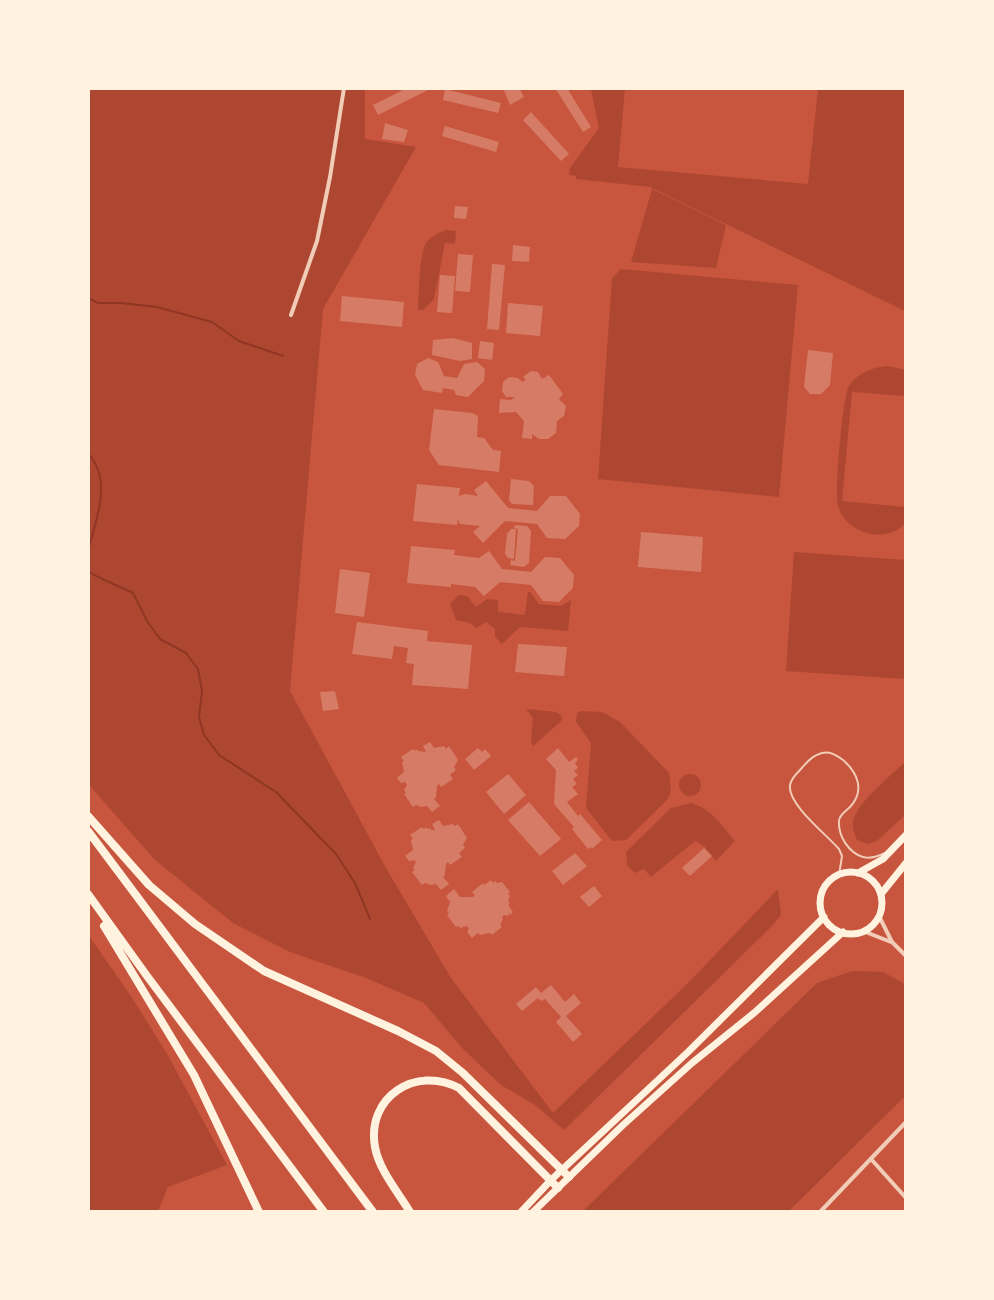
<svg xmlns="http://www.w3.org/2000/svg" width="994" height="1300" font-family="Inter,sans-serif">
  <rect width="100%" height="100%" fill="#c8553d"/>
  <path fill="#ae4732" d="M88,89h277v50l51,8 -93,162 -33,382 96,177 65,110 102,135 136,-131 89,-93 3,26 -8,10 -209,205 -29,-25 -34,-20 -39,-37 -38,-45 -58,-25 -76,-26 -57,-29 -78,-63 -66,-75z
    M591,89h34l-7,78 190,17 10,-95h87v222l-255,-124 -74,-8v-3l-7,-1 1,-7 29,-40z
    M652,189l74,36 -10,43 -85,-6z
    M446,230l10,1 -1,13 -10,-1 -11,56 -11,11h-5c1,-16 1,-55 8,-67 5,-7 13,-10 20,-13z
    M621,269l177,16 -19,212 -181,-18 14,-201z
    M889,366l16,4v26l-53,-4 -10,109 63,6v17c-21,21 -59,9 -67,-18 -4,-11 5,-112 11,-120 9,-14 25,-19 40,-20z
    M794,552l111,8v119l-119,-8z
    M528,592h2l9,12 22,2 10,-6 -3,31 -48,-4 -18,17 -7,-7v-8l-9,-7 -10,6 -6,-5 -14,-3 -6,-16 9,-9 8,1 9,11 11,-8 11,1v12l27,3z
    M526,709l30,3 5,3 1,5 -3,3 -26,23 -2,-4 2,-24z
    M581,711l21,1 18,10 49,51 2,18 -4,9 -41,40 -14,1 -26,-33 5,-65 -15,-21 1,-9z
    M905,762v53l-28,26 -10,3 -10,-4c-2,-5 -5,-11 -4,-18 2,-18 39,-47 52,-60z
    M679 785a11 11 0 1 1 22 0a11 11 0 1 1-22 0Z
    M691,803c21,6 30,22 44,38l-19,20 -12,-15 -9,-5 -44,36 -7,-8 -9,4 -8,-8 -1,-13 45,-44z
    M89,936l42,60 35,56 61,113 -59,22 -10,24h-69z
    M852,971l31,1 22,12v112l-116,115h-206l234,-228z"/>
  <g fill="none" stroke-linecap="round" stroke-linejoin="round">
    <path stroke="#8f3625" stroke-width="2" d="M88,298l10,5h23l36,4 55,15 27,19 44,15
      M88,453c4,5 8,11 10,17 9,23 -4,58 -10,81
      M88,571l8,5 37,17 14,28 13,18 26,14 12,16 4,22 -3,26 5,18 15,20 57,37 60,62 19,29 15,36"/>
  </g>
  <path fill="#d67c66" d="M407,88h25l-54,27 -5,-10z
    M503,88h16l5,9 -14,8z
    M555,88h12l24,39 -8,5z
    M445,89l56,14 -3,10 -55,-13z
    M531,112l38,42 -8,7 -38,-41z
    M385,123l23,7 -4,12 -22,-3z
    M445,126l54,16 -3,10 -54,-16z
    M455,206l13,1 -2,12 -12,-1z
    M513,245l17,2 -1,15 -17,-1z
    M458,254l15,1 -3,37 -15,-1z
    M492,264l13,1 -6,65 -12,-1z
    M440,275l15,1 -3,37 -15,-1z
    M342,296l62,6 -2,25 -62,-6z
    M508,303l35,3 -3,30 -34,-3z
    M453,338l19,5v16l-12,2 -28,-6 1,-15z
    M480,341l14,2 -2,17 -14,-2z
    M808,350l25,3 -3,32 -9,9h-11l-6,-7z
    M428,358l10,4 6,14 13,2 7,-14 13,-2 8,7 -1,12 -16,16 -12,-2 -2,-5 -11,-2 -1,5 -19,-3 -8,-15 2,-11z
    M531,371l7,1 4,7 7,-4 14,19 -4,5 7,7 -2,10 -7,5 -1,12 -8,6h-9l-7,-5v5l-10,-1 2,-17 -8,-9 -17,1 1,-14 11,1 4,-3h-9l-4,-6 1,-9 6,-5 9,1 4,4 4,-2 -3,-3z
    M434,409l38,4 6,3 -1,21 7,1 9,12 8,1 -2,21 -60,-7 -10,-15z
    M511,479l18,2 5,5 -1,19 -21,-1 -3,-4z
    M486,481l22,27 29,3 13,-15h16l14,18 -1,12 -14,13 -18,-1 -10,-14 -32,-3 -22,22 -10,-11 7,-6 -20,-2 -2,-5 -1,6 -44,-4 4,-37 43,4 -1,8 6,-2 13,2 -4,-6z
    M515,525l12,1 4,5 -2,32 -5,4 -14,-2 1,-5 4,1 3,-32 -4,-1z
    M511,529h5l-2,30 -6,-1 -3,-4 2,-20z
    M641,532l62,5 -2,35 -63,-5z
    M411,546l44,4 -1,5 25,3 10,-7 13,18 29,3 14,-15 15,1 14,17 -1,13 -14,14 -16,-1 -12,-16 -31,-3 -16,14 -9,-9 -24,-3v3l-44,-4z
    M340,569l30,4 -6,44 -29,-4z
    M357,622l71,9 -1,10 45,4 -4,44 -56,-4 2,-21 -8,-1 2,-15 -14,-2 -2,13 -40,-5z
    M518,644l49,3 -3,29 -49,-4z
    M335,691l4,18 -16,2 -3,-19z
    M430,742l4,6 10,-2 2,3 3,-3 9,14 -4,7 2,3 -6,5 3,4 -12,8 -2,-3 -2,2 -1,11 -2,2 6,7 -8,6 -5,-6 -6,1 -5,-2 -3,2 -9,-13 2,-1 -2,-3 3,-5 -2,-3 -4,1 -4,-5 7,-6 -2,-10 2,-1 -3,-4 12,-8 2,2 2,-2 1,2 8,1 -3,-6z
    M478,748l4,4 3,-3 6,7 -17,14 -9,-11z
    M558,748l11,14 7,-5 2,3 -3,3 3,5 -4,3 4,4 -5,4 4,5 -5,3 6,7 -11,8 11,14 2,-2 22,26 -10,9 -1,-2 -3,2 -16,-20 2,-2 -20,-23 2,-34 -10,-11z
    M508,774l18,21 -22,19 -18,-22z
    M529,802l32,37 -21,17 -32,-36z
    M439,820l4,6 10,-2 2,2 3,-2 9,14 -4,7 2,3 -6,5 3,4 -12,8 -2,-3 -2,2 -1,11 -2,2 6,7 -8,6 -5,-6 -6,1 -5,-2 -3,2 -10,-13 3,-2 -2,-2 3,-6 -2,-2 -5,1 -4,-5 8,-6 -2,-10 2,-1 -3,-4 12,-8 2,2 2,-2 1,2 3,-1 1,2h4l-3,-6z
    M704,848l8,8 -22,20 -8,-8z
    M575,853l12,13 -24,19 -11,-14z
    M491,880l2,3 2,-2 2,2 5,-1 8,10 -2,2 2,2 -2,5 2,3 -2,1 5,7 -3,3 -1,-2 -1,3 -4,-1 -2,2 1,2 -3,6 2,2 -10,8 -2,-2 -10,2 -2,-2 -6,5 -5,-6 2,-3 -2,-3 -7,2 -1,-2 -3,1 -9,-12 2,-2 -2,-2 3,-9 -4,-6 8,-7 6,8h13l2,-2 -3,-3 11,-9 1,2z
    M594,886l8,10 -13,11 -9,-10z
    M551,985l14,17 9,-8 7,9 -15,13 16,18 -9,8 -17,-20 5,-5 -16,-18 -4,2 -3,-3 -16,13 -6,-7 20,-17 5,6z"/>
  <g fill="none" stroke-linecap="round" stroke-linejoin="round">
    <path stroke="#f1ccb7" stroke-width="2" d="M839,875l3,-19 -3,-7c-12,-14 -52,-45 -49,-64 1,-6 6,-11 10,-15 6,-7 13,-15 22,-17 8,-2 14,2 21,7 15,13 22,31 7,47 -4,4 -11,8 -11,14 -1,15 10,32 24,36 7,2 16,-1 22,-4"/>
    <path stroke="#f1ccb7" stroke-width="4" d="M291,315l26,-74 13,-64 14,-89
      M879,916l13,26 14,14
      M863,931l28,11
      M871,1159l35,39
      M820,1212l86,-90"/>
    <path stroke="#fff3e0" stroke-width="7" d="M820 903a31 31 0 1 1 62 0a31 31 0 1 1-62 0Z
      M858,873l25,-14 23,-24
      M881,894l25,-31
      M521,1212l30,-32 137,-128 136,-135
      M533,1212l90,-87 69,-62 62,-50 89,-81"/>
    <path stroke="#fff3e0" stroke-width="8" d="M88,816l61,69 46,39 69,47 134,60 38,20 27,22 106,104
      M88,831l285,381
      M88,894l59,82 177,236
      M104,926l90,149 65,137
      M410,1212c-12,-20 -31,-42 -35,-65 -9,-50 41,-82 84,-59l99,100"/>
  </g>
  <rect width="994" height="1300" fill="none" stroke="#fff3e0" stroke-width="180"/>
</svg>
